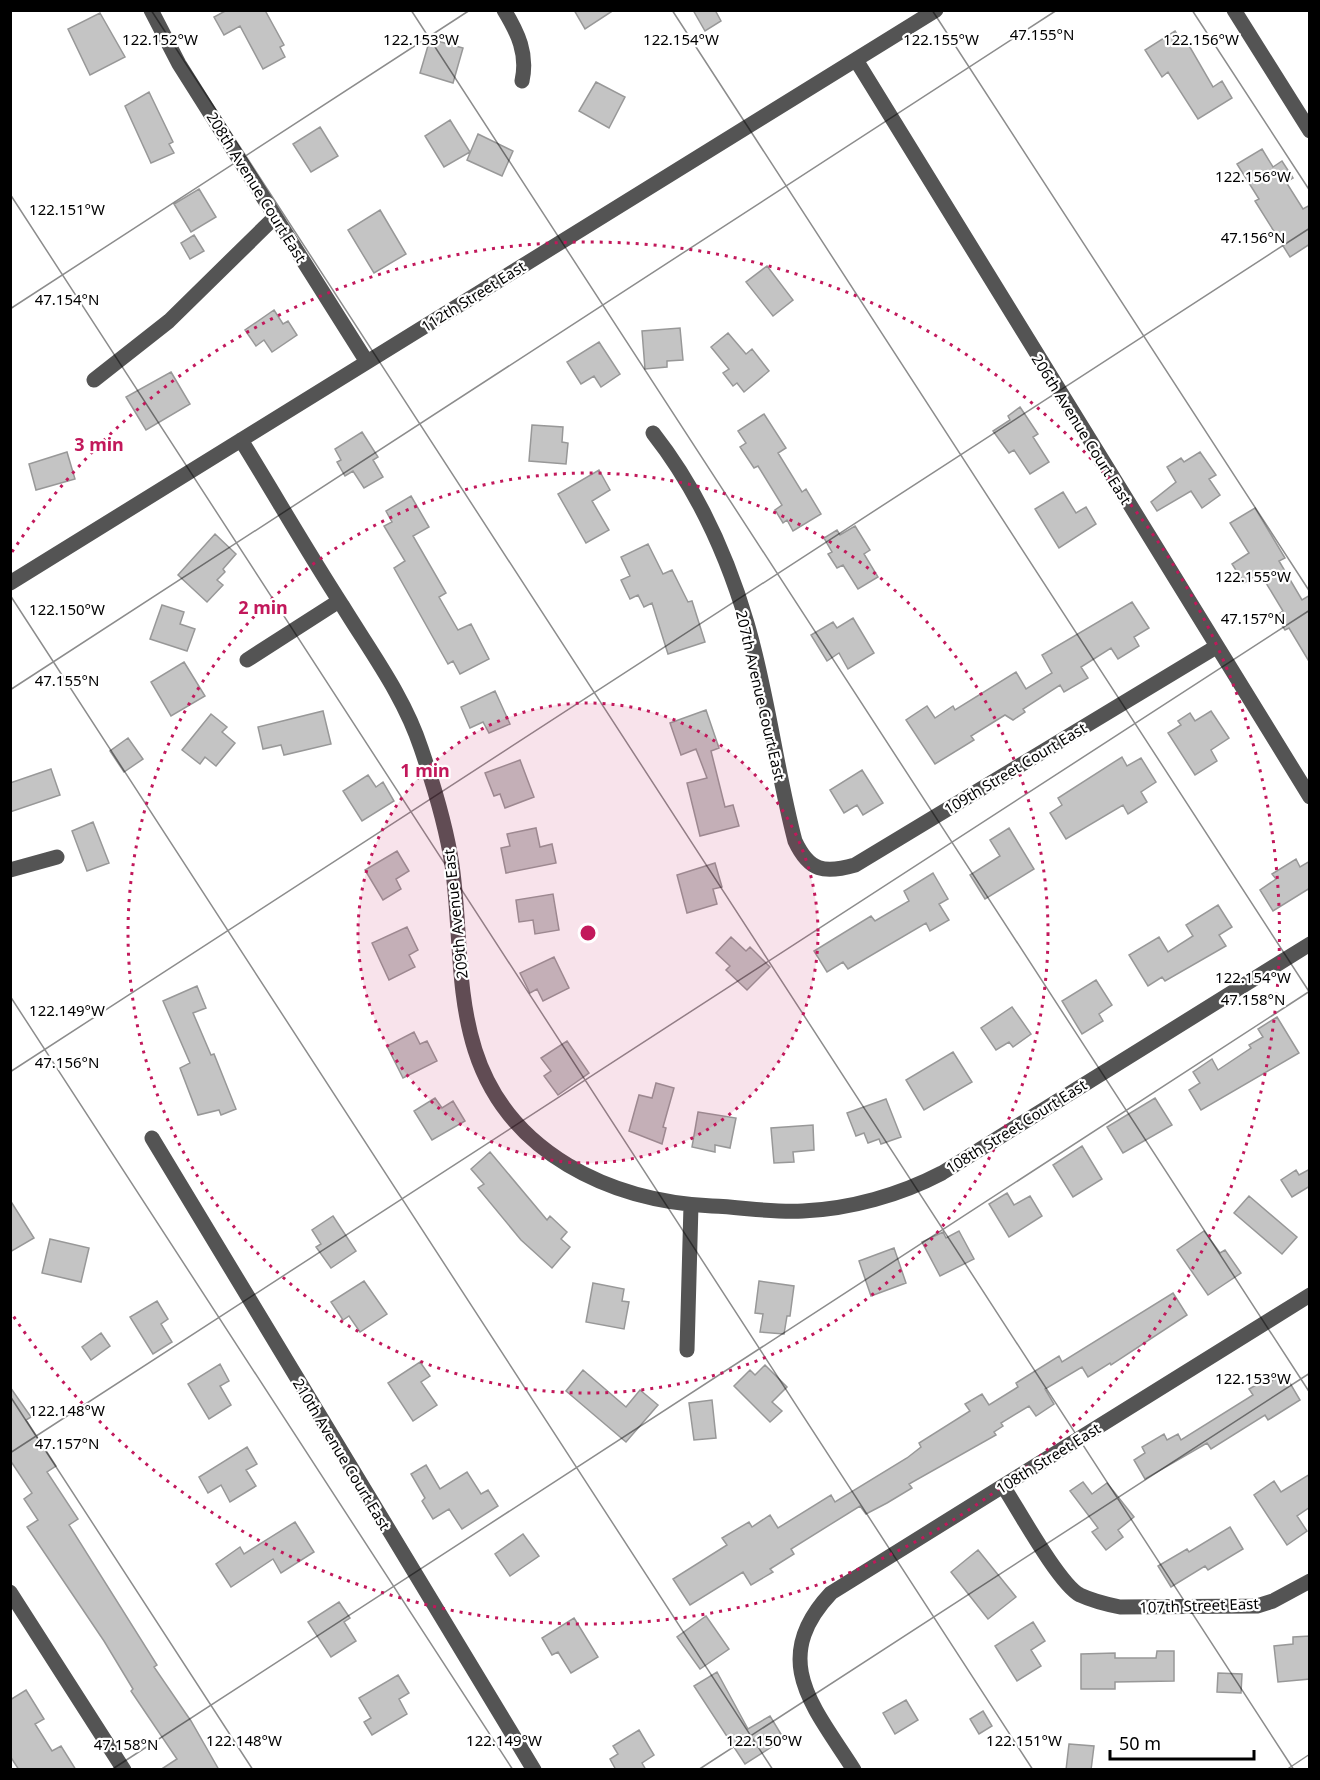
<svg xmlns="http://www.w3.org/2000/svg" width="1320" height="1780" font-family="'Noto Sans',sans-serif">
  <rect width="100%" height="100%" fill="#fff"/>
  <path fill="#c4c4c4" stroke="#989898" stroke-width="1.5" d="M227,10h42l-3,2 18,33 -4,2 5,10 -22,12 -23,-43 -16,9 -10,-18z
    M574,10h40l-29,19z
    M693,10h22l6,11 -16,10z
    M100,13l25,44 -35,18 -22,-46z
    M1175,31l8,13 4,-2 26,45 9,-6 10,17 -34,21 -30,-47 -6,5 -17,-27z
    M430,39l33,9 -10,35 -33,-10z
    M596,82l29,15 -16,31 -30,-17z
    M149,92l24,50 -4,2 5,9 -23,10 -26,-57z
    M450,120l20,32 -26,15 -19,-31z
    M320,127l18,29 -27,16 -18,-28z
    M478,134l35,17 -11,25 -35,-16z
    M1262,149l11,18 9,-6 11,17 -7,4 17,27 7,-4v39l-20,13 -35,-56 4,-2 -22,-35z
    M199,189l17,28 -25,15 -17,-28z
    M380,210l26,44 -32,19 -26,-43z
    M194,235l10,16 -14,8 -9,-16z
    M767,266l26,34 -20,16 -27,-34z
    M274,310l9,14 5,-3 9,14 -25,17 -8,-12 -8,6 -11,-16z
    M680,328l3,32 -16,1v6l-22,2 -3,-38z
    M728,333l18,21 6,-5 17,22 -25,21 -7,-9 -4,3 -10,-13 6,-4 -18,-22z
    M599,342l21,32 -19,13 -7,-11 -13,8 -14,-22z
    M171,372l19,32 -44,26 -20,-33z
    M1020,407l18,27 -5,3 16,25 -19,12 -16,-24 -5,3 -16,-22 17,-11 -2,-4z
    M764,414l22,34 -8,5 24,39 4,-3 15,25 -28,17 -6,-11 -4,3 -8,-13 7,-5 -24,-39 -4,2 -14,-21 6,-4 -8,-12z
    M532,425l31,2 -1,15 6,1 -2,21 -37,-3z
    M362,432l16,25 -5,3 10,17 -19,11 -11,-17 -8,5 -8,-14 4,-2 -6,-11z
    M67,452l8,27 -39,11 -7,-26z
    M1200,452l16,23 -7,4 11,16 -18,13 -11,-17 -34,20 -6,-9 25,-20 -9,-15 14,-9 3,4z
    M599,470l11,20 -18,11 17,29 -23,13 -28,-49z
    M1063,492l13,21 10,-6 10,17 -37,24 -24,-39z
    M411,496l18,31 -16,9 33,57 -7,4 19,33 13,-6 18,35 -29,15 -7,-13 -5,3 -54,-96 11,-7 -21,-35 8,-4 -6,-11z
    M1255,508l30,50 -6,3 23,39 8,-5v68l-21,-35 -4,2 -9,-14 7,-5 -23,-38 -16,10 -12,-19 17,-11 -19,-30z
    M855,526l15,24 -6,4 14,23 -20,12 -15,-24 -6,3 -9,-14 4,-2 -8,-14 13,-8 3,5z
    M215,534l21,20 -13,15 2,3 -8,8 6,5 -16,17 -29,-27z
    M648,544l15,30 9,-4 16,32 4,-1 13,41 -37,12 -16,-51 -8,4 -6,-12 -8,4 -9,-19 9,-4 -9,-19z
    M1132,602l17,26 -15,9 5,9 -21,13 -7,-11 -30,19 7,11 -24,14 -4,-7 -37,24 2,3 -12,8 -8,-5 -34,21 3,4 -39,24 -29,-44 21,-14 8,12 18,-12 2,4 61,-38 10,17 26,-16 -10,-18z
    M162,605l22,7 -4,12 15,5 -8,22 -37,-12z
    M853,618l21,35 -26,16 -9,-16 -12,8 -16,-26 22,-13 4,6z
    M184,662l21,34 -34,20 -20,-34z
    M495,691l15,33 -21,9 -6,-11 -13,6 -9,-21z
    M706,710l13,38 -8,3 14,56 8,-2 6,21 -39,10 -13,-53 20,-5 -11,-29 -15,6 -11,-32z
    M323,711l8,33 -47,11 -3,-10 -18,4 -5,-22z
    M1211,711l18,27 -18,12 6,11 -22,14 -27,-42 13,-8 -3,-4 12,-8 5,8z
    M211,714l16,13 -5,5 13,11 -19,23 -11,-9 -5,7 -18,-14z
    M128,738l15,21 -19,13 -14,-21z
    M1122,757l5,9 14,-8 15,24 -15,10 6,10 -19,12 -5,-9 -57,34 -16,-26 12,-8 -4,-7z
    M520,760l14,37 -29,11 -5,-14 -6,2 -9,-23z
    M51,769l9,26 -50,17v-29z
    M862,770l21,33 -20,12 -6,-10 -13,8 -14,-23z
    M368,775l8,12 7,-5 11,19 -32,20 -19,-30z
    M93,822l16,41 -22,8 -15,-40z
    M536,828l4,19 12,-3 4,19 -50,10 -5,-25 9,-2 -3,-12z
    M1009,828l25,41 -49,30 -15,-24 30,-19 -10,-16z
    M397,851l12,20 -13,8 5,10 -18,11 -18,-30z
    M1296,859l4,8 10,-6v27l-37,23 -13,-21 16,-11 -4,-5z
    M715,863l7,24 -9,2 4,15 -30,9 -10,-38z
    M933,873l15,26 -9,5 10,16 -19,11 -4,-8 -78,46 -5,-7 -16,10 -13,-21 57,-35 4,5 34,-20 -5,-10z
    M553,894l6,36 -24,4 -2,-14 -14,2 -3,-22z
    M1218,905l14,22 -13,8 7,11 -61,35 -3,-4 -14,9 -19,-31 30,-18 9,15 25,-16 -7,-11z
    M407,927l11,23 -9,5 6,12 -26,13 -17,-37z
    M731,937l15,14 4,-4 20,20 -23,23 -21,-20 4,-4 -14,-13z
    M554,957l15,31 -26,13 -6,-12 -7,4 -10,-20z
    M1096,980l16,25 -13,9 4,7 -21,13 -20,-33z
    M197,986l9,22 -13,5 18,42 3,-1 22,55 -15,6 -2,-5 -21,5 -18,-47 10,-5 -27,-62z
    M1012,1007l19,27 -18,13 -4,-5 -13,8 -15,-22z
    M1277,1017l22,36 -98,57 -12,-20 11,-7 -7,-11 19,-13 6,11 33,-22 -2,-3 14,-8 -5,-8z
    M414,1032l6,12 7,-3 10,20 -34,17 -16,-32z
    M567,1041l22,32 -31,22 -14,-19 7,-5 -10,-13z
    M953,1052l19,30 -48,28 -18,-30z
    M656,1083l18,5 -11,39 3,1 -4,16 -33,-13 10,-36 13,3z
    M435,1098l7,10 11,-7 12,20 -33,19 -18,-29z
    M1155,1098l17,27 -49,28 -16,-26z
    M886,1099l15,38 -20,7 -2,-5 -11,4 -4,-10 -8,3 -9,-23z
    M698,1112l38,6 -6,30 -15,-3v7l-23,-5z
    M813,1125l1,25 -21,2 1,10 -20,1 -3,-35z
    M1082,1146l20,33 -29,18 -20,-32z
    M490,1152l57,68 3,-4 17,16 -6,7 9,8 -18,21 -31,-28 -43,-52 6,-4 -13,-15z
    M1310,1169v17l-18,11 -11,-17 15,-10 3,5z
    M1007,1193l7,12 16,-9 12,20 -33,21 -20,-33z
    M1249,1196l48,41 -15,17 -48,-41z
    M10,1200l24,38 -24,14z
    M333,1216l23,35 -25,17 -15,-21 5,-3 -9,-14z
    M959,1231l15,28 -34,17 -18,-34 21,-10 3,6z
    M1204,1231l16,22 5,-3 16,23 -33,22 -31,-45z
    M50,1239l39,9 -8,34 -39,-9z
    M894,1248l12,35 -35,13 -12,-35z
    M364,1281l23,33 -27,18 -11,-16 -6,4 -12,-18z
    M759,1281l35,5 -4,30h-3l-3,18 -24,-2 3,-18 -8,-1z
    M593,1283l31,6 -2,12 7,1 -5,27 -38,-7z
    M1173,1293l14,22 -76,50 -1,-2 -22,14 -6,-10 -37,22 9,15 -18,12 -7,-10 -28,17 2,3 -9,6 2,3 -87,49 3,4 -25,15 -21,11 -6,-8 -69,43 3,5 -24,15 3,3 -22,13 -8,-13 -53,33 -17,-26 54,-34 -5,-7 27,-16 3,5 18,-12 8,13 53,-33 4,7 72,-44 14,-11 -2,-4 51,-32 -5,-7 17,-10 7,11 29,-18 -2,-4 43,-27 3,6z
    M157,1301l11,18 -7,5 11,18 -19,12 -23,-37z
    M101,1333l9,13 -19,14 -9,-13z
    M420,1362l10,14 -9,6 16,23 -24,16 -25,-38z
    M220,1364l9,17 -9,5 11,19 -22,14 -21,-35z
    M765,1365l22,22 -15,15 10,9 -12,11 -36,-36 16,-16 5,5z
    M583,1370l43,37 14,-17 18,15 -32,37 -60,-51z
    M1284,1373l16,27 -32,20 -3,-5 -54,34 -4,-6 -62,36 -11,-19 11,-7 -3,-6 22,-13 3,6 11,-6 3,6 72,-45 -4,-6 19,-11 2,4z
    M10,1387l21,30 -5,3 30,46 -9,6 31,47 -9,6 88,140 -3,2 37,54 28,49h-59l17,-11 -46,-68 2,-2 -29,-48 -77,-114 11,-7 -14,-21 8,-6 -22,-33z
    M712,1400l4,38 -22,2 -5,-37z
    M247,1447l10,17 -11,6 10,16 -26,16 -9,-17 -13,8 -9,-16z
    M426,1465l14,24 27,-17 14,22 7,-4 10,16 -36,23 -13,-20 -16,10 -11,-18 3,-3 -14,-24z
    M1310,1474v33l-13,9 10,15 -20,14 -33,-50 20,-14 7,11z
    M1083,1482l9,12 15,-11 27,34 -16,13 5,7 -17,13 -14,-18 6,-4 -28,-37z
    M295,1522l19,30 -33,21 -8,-14 -42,28 -15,-23 24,-17 4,7z
    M1230,1527l13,22 -35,21 -3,-4 -34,21 -13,-21 29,-17 2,3z
    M523,1534l16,22 -29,20 -15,-22z
    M978,1550l38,47 -28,22 -37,-47z
    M339,1602l11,16 -6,4 12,19 -25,16 -23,-35z
    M706,1616l23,33 -29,20 -23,-32z
    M574,1618l24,39 -27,16 -13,-21 -6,3 -10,-17z
    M1033,1622l12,19 -14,9 10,16 -24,15 -22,-35z
    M1310,1636v43l-32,3 -4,-36 19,-2v-7z
    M1157,1651h17v30l-59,1v7h-34v-35l34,-1v5h41z
    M717,1672l31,57 22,-13 14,23 -39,25 -51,-78z
    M1218,1673l24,1 -1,19 -24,-1z
    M398,1675l11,18 -10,6 8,15 -35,21 -8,-13 7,-4 -12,-20z
    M26,1690l18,29 -9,5 17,27 9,-5 15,24h-57l-9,-14v-56z
    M906,1700l12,20 -23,14 -12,-21z
    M983,1711l9,15 -13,8 -9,-15z
    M639,1730l15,25 -12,8 4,7h-30l-6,-11 8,-5 -5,-8z
    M1069,1744l25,2 -3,24h-25z"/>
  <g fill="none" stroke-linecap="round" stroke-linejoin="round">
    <path stroke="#545454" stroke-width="15" d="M151,10l28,54 188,298
      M504,10c14,23 24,44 18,71
      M1234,10l76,121
      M856,60l454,737
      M94,380l75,-59 106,-104
      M653,433c44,56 74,122 94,190 21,71 29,146 48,218 14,30 29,33 60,24l361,-218
      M241,440c34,55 66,111 101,165 28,46 62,91 79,143 13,38 25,77 31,117 9,62 4,125 23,185 33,104 136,151 237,156 31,1 61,7 91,5 47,-2 97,-16 139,-38l368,-229
      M10,583l926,-573
      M247,660l92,-59
      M10,870l47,-13
      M152,1138l382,632
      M687,1350l4,-145
      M1003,1486c15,23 56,98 77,109 13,6 25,9 40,12l137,-1 16,-5 37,-20
      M10,1592l114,178
      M854,1770c-40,-63 -86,-110 -23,-177l479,-298"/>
  </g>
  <path fill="none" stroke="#000" stroke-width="1.5" stroke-opacity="0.45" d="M151,10l1143,1760M411,10l899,1383M672,10l638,983M932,10l378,582M1192,10l118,181M10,194l1023,1576M10,309l460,-299M10,595l763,1175M10,690l1047,-680M10,996l503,774M10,1072l1300,-844M10,1396l243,374M10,1453l1300,-843M111,1770l1199,-779M698,1770l612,-397M1286,1770l24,-16"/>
  <circle cx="588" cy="933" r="230" fill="#c2185b" fill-opacity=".12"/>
  <g fill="none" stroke="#c2185b" stroke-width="3" stroke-dasharray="3 6">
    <circle cx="588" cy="933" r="230"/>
    <circle cx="588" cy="933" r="460"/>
    <path d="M12 552A691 691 0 1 1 12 1314"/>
  </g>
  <g text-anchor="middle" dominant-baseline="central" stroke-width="4.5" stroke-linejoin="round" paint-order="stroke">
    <g font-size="15" fill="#000" stroke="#fff">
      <text transform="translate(257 187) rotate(58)">208th Avenue Court East</text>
      <text transform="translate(473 296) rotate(-32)">112th Street East</text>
      <text transform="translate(1082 429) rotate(58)">206th Avenue Court East</text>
      <text transform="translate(761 695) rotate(77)">207th Avenue Court East</text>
      <text transform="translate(1015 768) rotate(-31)">109th Street Court East</text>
      <text transform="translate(455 914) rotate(-96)">209th Avenue East</text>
      <text transform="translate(1016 1126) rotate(-32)">108th Street Court East</text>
      <text transform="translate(342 1454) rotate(59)">210th Avenue Court East</text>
      <text transform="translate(1048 1458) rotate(-32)">108th Street East</text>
      <text transform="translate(1199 1605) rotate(-2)">107th Street East</text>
    </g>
  </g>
  <g font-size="15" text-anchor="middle" fill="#000" stroke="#fff" stroke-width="4.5" stroke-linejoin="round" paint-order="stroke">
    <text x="1042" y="40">47.155°N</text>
    <text x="160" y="45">122.152°W</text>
    <text x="681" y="45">122.154°W</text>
    <text x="941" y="45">122.155°W</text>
    <text x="1201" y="45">122.156°W</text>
    <text x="421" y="45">122.153°W</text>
    <text x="1253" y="182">122.156°W</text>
    <text x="67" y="215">122.151°W</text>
    <text x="1253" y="243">47.156°N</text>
    <text x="67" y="305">47.154°N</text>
    <text x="1253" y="582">122.155°W</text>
    <text x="67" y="615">122.150°W</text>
    <text x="1253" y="624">47.157°N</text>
    <text x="67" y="686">47.155°N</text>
    <text x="1253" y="983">122.154°W</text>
    <text x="1253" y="1005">47.158°N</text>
    <text x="67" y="1016">122.149°W</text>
    <text x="67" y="1068">47.156°N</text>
    <text x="1253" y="1384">122.153°W</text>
    <text x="67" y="1416">122.148°W</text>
    <text x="67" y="1449">47.157°N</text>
    <text x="244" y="1746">122.148°W</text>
    <text x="504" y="1746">122.149°W</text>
    <text x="764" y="1746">122.150°W</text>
    <text x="1024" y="1746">122.151°W</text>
    <text x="126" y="1750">47.158°N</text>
  </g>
  <circle cx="588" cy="933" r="9" fill="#c2185b" stroke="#fff" stroke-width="3"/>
  <g font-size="18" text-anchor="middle" font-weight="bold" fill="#c2185b" stroke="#fff" stroke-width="4.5" stroke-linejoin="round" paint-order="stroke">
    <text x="99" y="451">3 min</text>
    <text x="263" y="614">2 min</text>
    <text x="425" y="777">1 min</text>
  </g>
  <rect width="1320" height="1780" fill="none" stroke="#000000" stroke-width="24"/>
  <path d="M1110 1750v9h144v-9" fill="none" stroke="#000000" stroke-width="3"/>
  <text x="1119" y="1750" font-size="18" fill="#000000" stroke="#ffffff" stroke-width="4.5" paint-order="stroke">50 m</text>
</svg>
